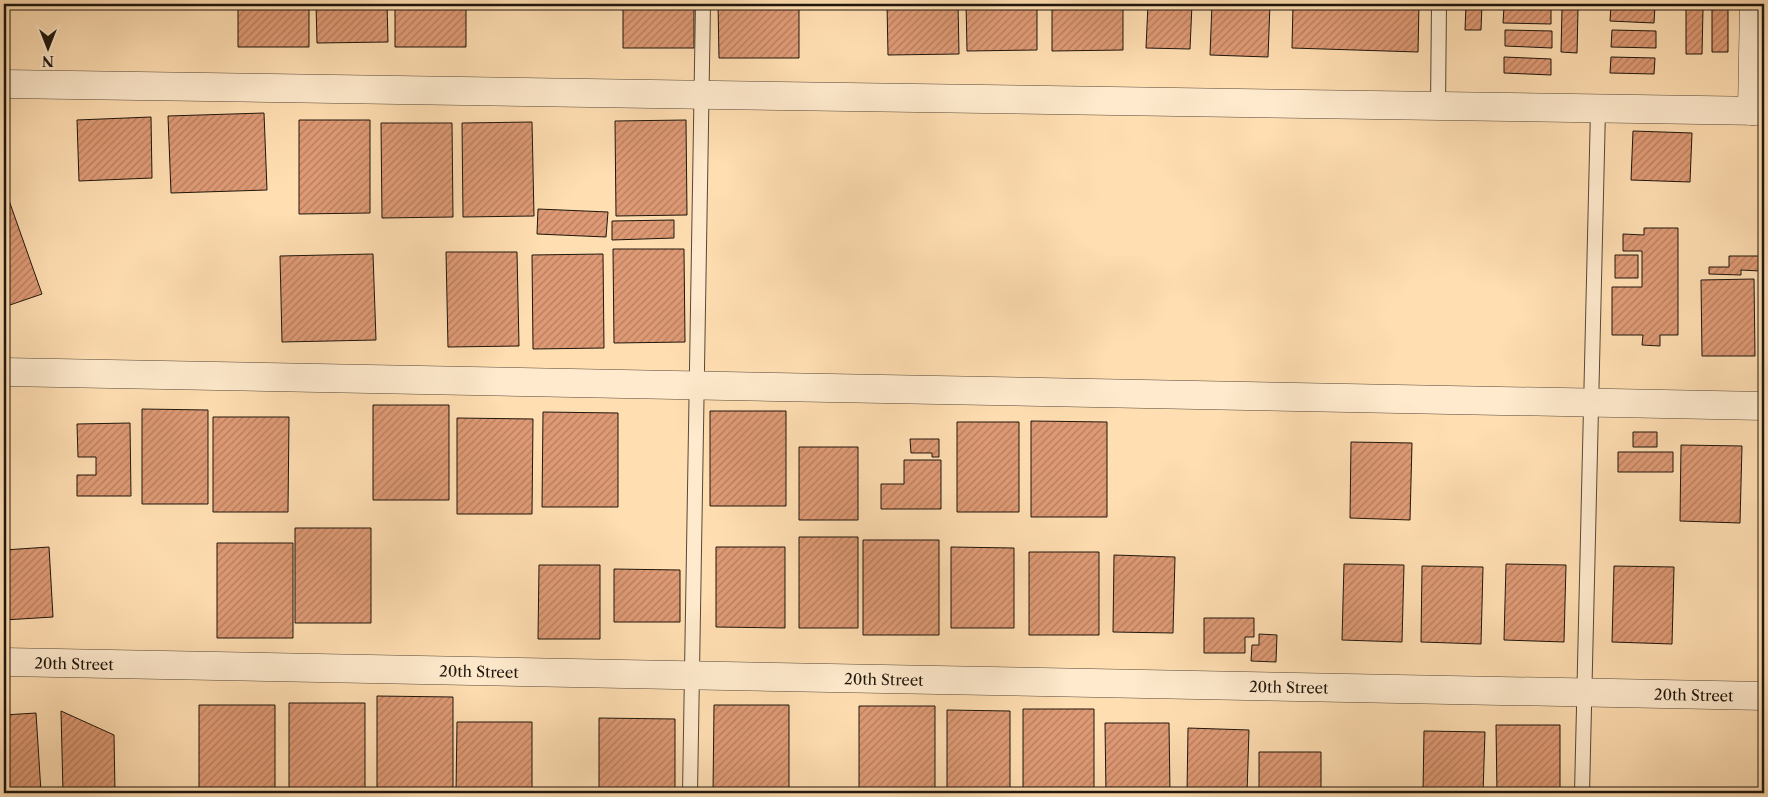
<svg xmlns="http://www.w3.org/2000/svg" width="1768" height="797" font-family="'Libre Caslon Text',serif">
  <defs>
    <pattern id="building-hatch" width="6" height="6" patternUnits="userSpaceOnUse" patternTransform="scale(1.25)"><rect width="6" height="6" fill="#df9a75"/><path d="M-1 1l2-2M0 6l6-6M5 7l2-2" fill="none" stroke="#b47d5e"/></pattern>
  </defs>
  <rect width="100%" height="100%" fill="#ffdeb2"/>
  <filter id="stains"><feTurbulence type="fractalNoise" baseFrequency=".004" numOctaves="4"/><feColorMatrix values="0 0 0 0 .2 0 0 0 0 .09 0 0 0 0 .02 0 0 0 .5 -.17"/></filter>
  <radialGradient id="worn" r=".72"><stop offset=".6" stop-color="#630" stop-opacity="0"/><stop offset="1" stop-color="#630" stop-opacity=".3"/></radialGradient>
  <path fill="url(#building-hatch)" stroke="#1e160d" d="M238,4h71v43h-71z
    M316,4h71l1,38 -71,1z
    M395,4h71v43h-71z
    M623,4h71v44h-71z
    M718,4h81v54h-80z
    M887,4h71l1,50 -71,1z
    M966,4h71v46l-70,1z
    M1052,4h71v46l-71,1z
    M1148,4h44l-2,45 -44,-1z
    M1212,4h58l-2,53 -58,-2z
    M1293,4h126l-1,48 -126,-4z
    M1466,4h16l-1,26h-16z
    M1611,5l44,1 -1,17 -44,-2z
    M1504,7l47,1v16l-48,-1z
    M1712,8h16v44h-16z
    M1562,9h16l-1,44 -16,-1z
    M1686,9h17l-1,45h-16z
    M1505,30l47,1v17l-47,-2z
    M1612,30l44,1v17l-45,-1z
    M1504,57l47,2v16l-47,-2z
    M1611,57l44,1 -1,16 -44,-1z
    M264,113l3,77 -96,3 -3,-77z
    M151,117l1,61 -73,3 -2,-61z
    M299,120h71v93l-71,1z
    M686,120l1,95 -71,1 -1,-95z
    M532,122l2,94 -71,1 -1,-94z
    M381,123h71l1,94 -71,1z
    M1633,131l59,2 -2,49 -59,-2z
    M6,192l36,102 -38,13v-114z
    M538,209l70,3 -2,25 -69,-3z
    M674,220v18l-62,2v-19z
    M1644,228h34v107h-18v11l-18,-1 1,-10h-31v-48h30v-36h-19v-17l21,1z
    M613,249h71l1,93 -71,1z
    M446,252h71l2,94 -71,1z
    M373,254l3,86 -94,2 -2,-86z
    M603,254l1,94 -71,1 -1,-94z
    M1615,255h23v23h-23z
    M1729,256h31v15l-19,-1v5l-32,-1v-7h20z
    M1754,279l1,77h-53l-1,-76z
    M373,405h76v95h-76z
    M142,409l66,1v94h-66z
    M710,411h76v95h-76z
    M543,412l75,1v94h-76z
    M213,417h76l-1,95h-75z
    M457,418l76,1 -1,95h-75z
    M1031,421l76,1v95h-76z
    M957,422h62v90h-62z
    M130,423l1,73h-54v-21h19v-18h-18l-1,-33z
    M1633,432h24v15h-24z
    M910,439h29v18h-7v-4h-21z
    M1351,442l61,1 -2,77 -60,-2z
    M1681,445l61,1 -2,77 -60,-2z
    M799,447h59v73h-59z
    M1618,452h55v20h-55z
    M904,460h37v49h-60v-25h23z
    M295,528h76v95h-76z
    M799,537h59v91h-59z
    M863,540h76v95h-76z
    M217,543h76v95h-76z
    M49,547l4,70 -49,3v-70z
    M716,547h69v81l-69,-1z
    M951,547l63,1v80h-63z
    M1029,552h70v83h-70z
    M1114,555l61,2 -2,76 -60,-1z
    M1344,564l60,1 -2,77 -60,-2z
    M1506,564l60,1 -2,77 -60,-2z
    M539,565h61v74h-62z
    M1422,566l61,1 -2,77 -60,-2z
    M1614,566l60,1 -2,77 -60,-2z
    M614,569l66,1v52h-66z
    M1204,618h50v19h-9v16h-41z
    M1259,634l18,1 -1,27 -25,-1 1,-16h7z
    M377,696l76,1v94h-76z
    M289,703h76v90h-76z
    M199,705h76v88h-76z
    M714,705h75v88h-76z
    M859,706h76v87h-76z
    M1023,709h71v84h-71z
    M947,710l63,1v82h-63z
    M61,711l53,24 1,57 -52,1z
    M36,713l5,79 -37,1v-78z
    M599,718l76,1v74h-76z
    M457,722h75v71h-76z
    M1105,723h64l1,70h-64z
    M1496,725h64v68h-63z
    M1188,728l61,2 -2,63h-60z
    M1424,731l61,1 -2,61h-60z
    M1259,752h62v41h-62z"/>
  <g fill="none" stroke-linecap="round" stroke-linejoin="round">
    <defs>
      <path id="service" d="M1438,106l1,-102
        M690,793l13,-789
        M1582,793l16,-684"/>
      <g id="minor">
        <path d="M4,84l1760,27"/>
        <path d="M1752,111l2,-107"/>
        <path d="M4,372l1760,34"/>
        <path id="s1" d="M4,662l1760,34"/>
      </g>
    </defs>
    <use href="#service" stroke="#564836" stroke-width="16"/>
    <use href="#minor" stroke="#564836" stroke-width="29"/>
    <use href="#service" stroke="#ffeacd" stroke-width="14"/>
    <use href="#minor" stroke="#ffeacd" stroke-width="28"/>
  </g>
  <g text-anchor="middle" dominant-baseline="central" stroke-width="4.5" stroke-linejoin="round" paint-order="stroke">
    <g font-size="15" fill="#1e160d" stroke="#ffeacd">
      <text stroke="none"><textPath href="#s1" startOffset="70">20th Street</textPath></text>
      <text stroke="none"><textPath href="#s1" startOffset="475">20th Street</textPath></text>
      <text stroke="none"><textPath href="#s1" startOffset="880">20th Street</textPath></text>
      <text stroke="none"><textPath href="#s1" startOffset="1285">20th Street</textPath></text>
      <text stroke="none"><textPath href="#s1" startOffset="1690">20th Street</textPath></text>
    </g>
  </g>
  <rect width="1768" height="797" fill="none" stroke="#ffdeb2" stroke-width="20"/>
  <rect x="5" y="5" width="1758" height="787" fill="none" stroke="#1e160d" stroke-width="2.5"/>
  <rect x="10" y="10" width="1748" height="777" fill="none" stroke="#1e160d"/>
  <g transform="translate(48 48) rotate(180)" stroke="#ffeacd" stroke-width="4" paint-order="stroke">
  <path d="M0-4L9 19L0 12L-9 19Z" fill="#1e160d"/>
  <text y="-8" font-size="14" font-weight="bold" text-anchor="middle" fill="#1e160d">N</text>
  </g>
  <rect width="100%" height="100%" filter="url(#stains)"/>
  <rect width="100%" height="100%" fill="url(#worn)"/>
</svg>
